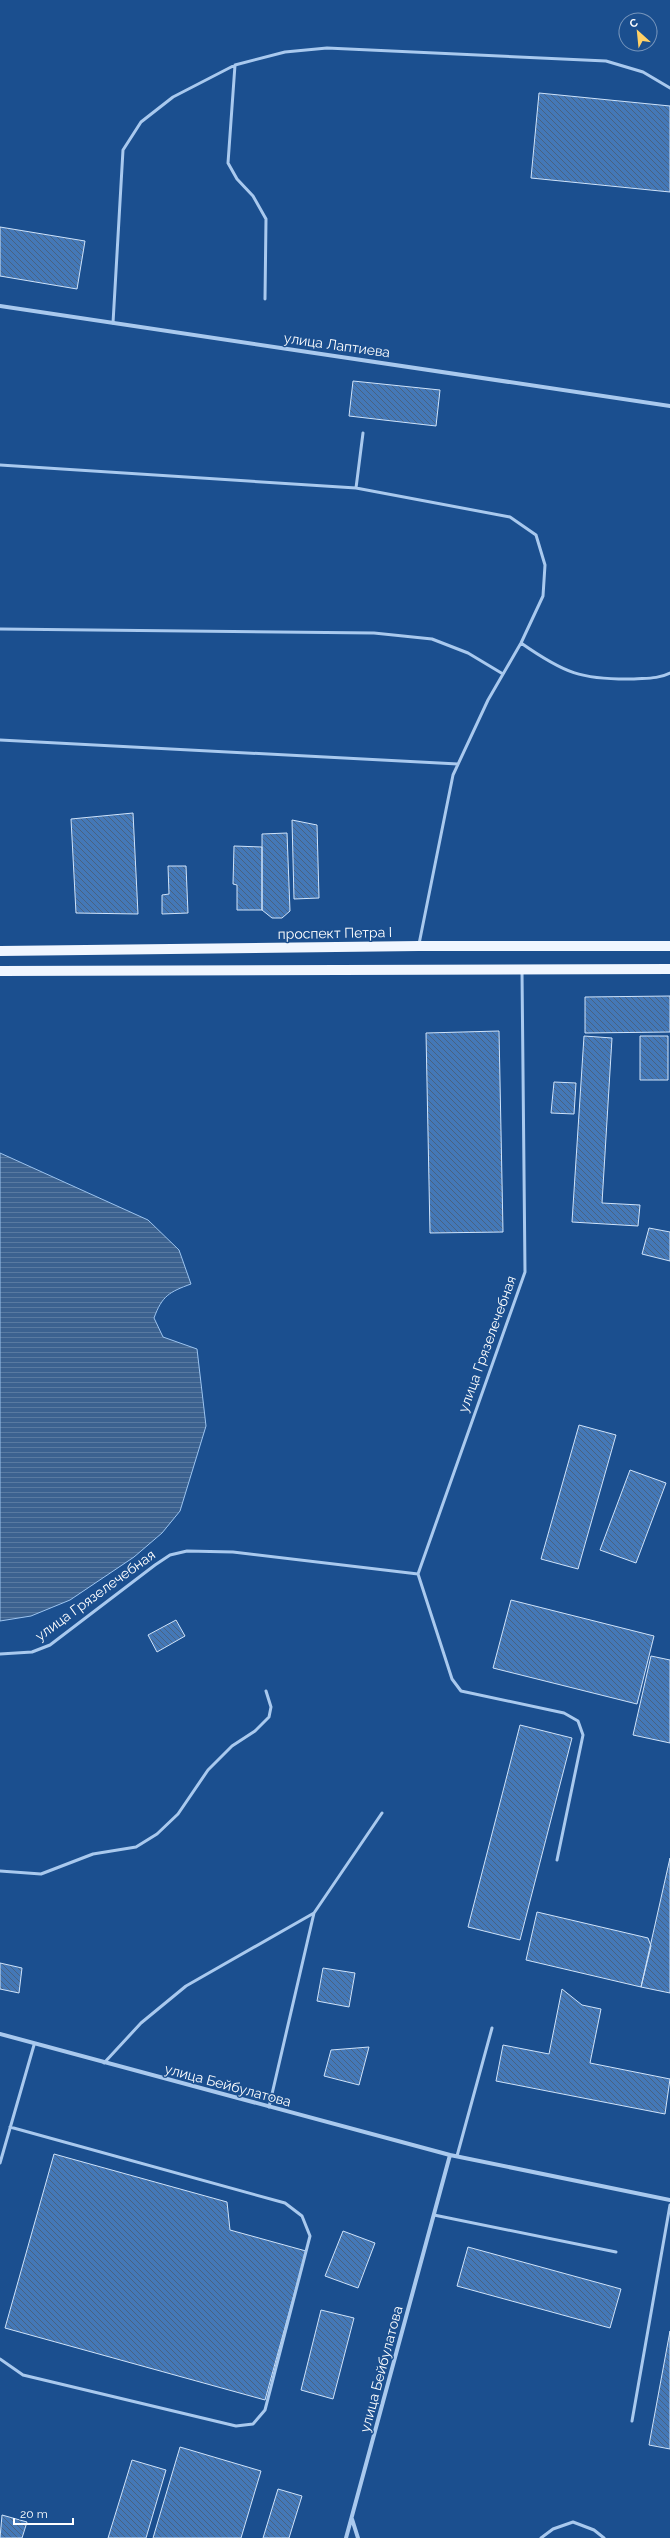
<svg xmlns="http://www.w3.org/2000/svg" width="670" height="2538" font-family="Raleway,sans-serif">
  <defs>
    <pattern id="water-rules" width="6" height="5" patternUnits="userSpaceOnUse"><rect width="6" height="5" fill="#3c6290"/><path d="M0 2.5h6" fill="none" stroke="#597aa1"/></pattern>
    <pattern id="building-back-hatch" width="6" height="6" patternUnits="userSpaceOnUse"><rect width="6" height="6" fill="#4478b7"/><path d="M-1 5l2 2M0 0l6 6M5-1l2 2" fill="none" stroke="#486282"/></pattern>
  </defs>
  <rect width="100%" height="100%" fill="#1b4f8f"/>
  <path fill="url(#water-rules)" stroke="#9cc4f0" d="M0,1153l148,67 31,30 12,34c-22,8 -29,12 -37,34l9,19 34,12 9,77 -26,85 -18,22 -28,24 -64,43 -39,16 -31,5z"/>
  <path fill="url(#building-back-hatch)" stroke="#cfe3fa" d="M539,93l131,13v86l-139,-14z
    M0,227l85,14 -8,48 -77,-13z
    M353,381l87,9 -4,36 -87,-10z
    M133,813l5,101 -62,-1 -5,-94z
    M292,820l25,5 2,73 -25,1z
    M287,833l3,78 -8,7h-10l-10,-8v-76z
    M234,846l28,1v63h-25v-25l-4,-1z
    M168,866h18l2,47 -26,1v-19l7,-1z
    M670,996v36l-85,1v-36z
    M499,1031l4,201 -73,1 -4,-200z
    M584,1036l28,2 -10,165 38,2 -2,21 -66,-4z
    M640,1036h28v44h-28z
    M554,1082l22,1 -2,31 -23,-1z
    M649,1228l21,4v29l-28,-7z
    M579,1425l37,10 -38,134 -37,-10z
    M630,1470l36,13 -30,80 -36,-13z
    M511,1600l143,36 -17,68 -144,-36z
    M176,1620l9,16 -28,16 -9,-17z
    M651,1656l19,4v83l-37,-8z
    M520,1725l52,13 -52,202 -52,-13z
    M670,1858v135l-29,-6z
    M537,1912l111,26 3,8 -10,41 -115,-27z
    M0,1963l22,5 -3,25 -19,-4z
    M323,1968l32,5 -6,34 -32,-6z
    M562,1989l20,16 19,4 -11,54 80,16 -5,35 -169,-33 7,-36 46,9z
    M369,2047l-10,38 -35,-9 7,-26z
    M54,2154l173,48 3,28 76,21 -41,149 -260,-72z
    M343,2231l32,12 -17,45 -33,-12z
    M468,2247l153,42 -11,39 -153,-42z
    M321,2310l33,8 -21,81 -32,-9z
    M670,2331v118l-21,-4z
    M180,2447l81,24 -20,67h-88z
    M132,2460l34,10 -20,68h-38z
    M278,2489l24,7 -13,42h-26z
    M2,2515l25,7 -5,16h-22z"/>
  <g fill="none" stroke-linecap="round" stroke-linejoin="round">
    <path stroke="#a9c9ee" stroke-width="3" d="M235,65l-7,98 9,16 16,17 13,23 -1,80
      M113,323l10,-173 18,-28 32,-25 62,-32 50,-13 42,-4 279,13 37,11 27,16
      M363,433l-7,55 154,29 26,18 9,30 -2,31 -22,47 -33,57 -35,75 -34,169
      M0,465l356,23
      M0,629l374,4 58,6 36,14 35,21
      M521,643c43,30 60,37 113,36 13,-1 24,0 36,-6
      M0,740l458,24
      M522,971l3,301 -107,302 34,105 9,12 103,22 14,8 5,14 -26,125
      M0,1654l32,-2 18,-7 105,-80 15,-10 17,-4 46,1 185,22
      M0,1871l41,3 52,-20 43,-7 21,-13 21,-20 30,-44 24,-24 23,-15 14,-14 2,-10 -5,-16
      M104,2063l37,-40 45,-37 128,-73 68,-100
      M269,2107l45,-194
      M457,2156l35,-128
      M0,2163l34,-118
      M434,2215l182,37
      M0,2359l23,16 213,51 17,-2 12,-14 45,-174 -8,-20 -17,-13 -275,-76
      M632,2421l38,-216
      M541,2538l12,-9 20,-7 21,8 10,8"/>
    <path stroke="#a9c9ee" stroke-width="4" d="M0,306l670,100
      M0,2034l450,121 220,45
      M352,2519l6,19
      M346,2538l104,-383"/>
    <path stroke="#f0f6ff" stroke-width="10" d="M0,951l419,-5h251
      M0,971l670,-2"/>
  </g>
  <g text-anchor="middle" dominant-baseline="central" stroke-width="3" stroke-linejoin="round" paint-order="stroke">
    <g font-size="14" fill="#fff" stroke="#1b4f8f">
      <text transform="translate(337 345) rotate(8)">улица Лаптиева</text>
      <text transform="translate(335 933) rotate(-1)">проспект Петра I</text>
      <text transform="translate(487 1344) rotate(-70)">улица Грязелечебная</text>
      <text transform="translate(95 1595) rotate(-36)">улица Грязелечебная</text>
      <text transform="translate(228 2085) rotate(15)">улица Бейбулатова</text>
      <text transform="translate(381 2369) rotate(-75)">улица Бейбулатова</text>
    </g>
  </g>
  <g transform="translate(638 32) rotate(333)"><circle r="19" fill="#1b4f8f" stroke="#7695bc"/>
  <path d="M0-3L7 15L0 10L-7 15Z" fill="#ffd166"/>
  <text y="-6" font-size="11" font-weight="bold" text-anchor="middle" fill="#ffffff">С</text>
  </g>
  <path d="M14 2518v6h59v-6" fill="none" stroke="#ffffff" stroke-width="2"/>
  <text x="20" y="2518" font-size="12" fill="#ffffff" stroke="#1b4f8f" stroke-width="3" paint-order="stroke">20 m</text>
</svg>
